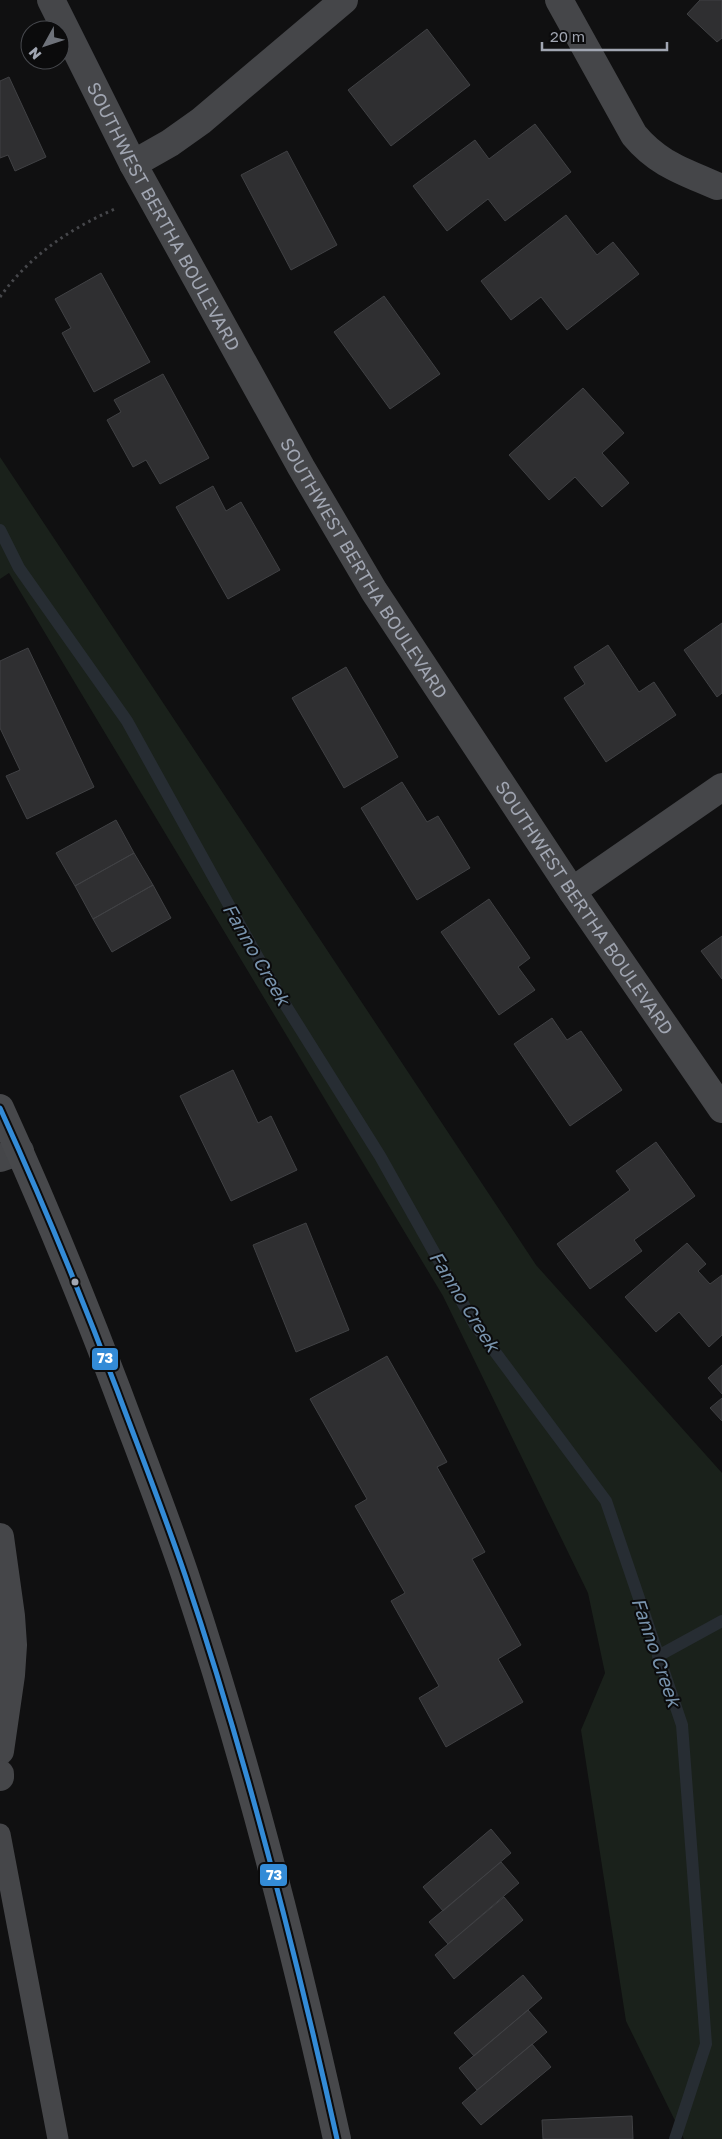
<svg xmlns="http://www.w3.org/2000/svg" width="722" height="2139" font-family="'Golos Text',sans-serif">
  <rect width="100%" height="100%" fill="#101011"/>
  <path fill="#1a211b" d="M0,457l536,808 186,208v666h-38l-58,-118 -45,-291 24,-57 -17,-80 -145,-297 -434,-723 -9,6z"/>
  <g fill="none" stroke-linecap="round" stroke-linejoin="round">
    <path stroke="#272d33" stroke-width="12" d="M0,530l19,38 108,153 149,269 104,166 95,169 131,176 76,224 24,319 -31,95
      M658,1656l64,-35"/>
  </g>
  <path fill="#2f2f31" stroke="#404144" d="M700,0h22v38l-5,4 -30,-28z
    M427,29l43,56 -79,61 -43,-56z
    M9,77l37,80 -31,14 -7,-16 -8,3v-77z
    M535,124l36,48 -66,49 -17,-22 -41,32 -34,-45 62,-46 14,19z
    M287,151l50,94 -46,25 -50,-95z
    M566,215l31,40 16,-13 26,32 -72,56 -26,-33 -30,23 -30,-39z
    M101,273l49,89 -56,30 -32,-59 9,-5 -16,-29z
    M384,296l56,78 -50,35 -56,-77z
    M163,374l46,84 -49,26 -14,-24 -13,7 -26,-47 14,-8 -7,-12z
    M583,388l41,45 -22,20 27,30 -27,24 -27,-30 -26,23 -40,-45z
    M213,486l13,25 15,-9 39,68 -52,29 -52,-92z
    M722,623v70l-5,4 -33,-47z
    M608,645l31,47 15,-10 22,33 -70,47 -42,-64 21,-14 -11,-17z
    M28,648l66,139 -67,32 -21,-43 14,-6 -20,-42v-67z
    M346,667l52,90 -54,31 -52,-90z
    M402,782l25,40 11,-6 32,52 -53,32 -56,-92z
    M116,820l18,33 -59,33 -19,-33z
    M134,853l19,32 -60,34 -18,-33z
    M153,885l18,33 -59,34 -19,-33z
    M489,899l41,59 -12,9 17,23 -36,25 -58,-83z
    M722,936v43l-21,-28z
    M552,1018l15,22 14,-9 41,59 -52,36 -56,-82z
    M233,1070l25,53 13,-7 26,54 -66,31 -51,-105z
    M656,1142l39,54 -61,44 8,11 -52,38 -33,-45 73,-54 -14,-19z
    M306,1223l43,107 -53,22 -43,-107z
    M687,1243l19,21 -8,7 12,13 12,-9v60l-13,12 -30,-35 -23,20 -31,-35z
    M387,1356l60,106 -10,5 48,85 -13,7 49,86 -23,14 25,43 -77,45 -27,-49 20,-12 -48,-85 14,-8 -50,-87 12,-7 -57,-100z
    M722,1365v29l-14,-16z
    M722,1398v23l-12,-13z
    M491,1829l20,24 -68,58 -20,-24z
    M501,1862l18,21 -71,61 -19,-22z
    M504,1897l19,23 -69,59 -19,-24z
    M523,1975l19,23 -68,58 -20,-23z
    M528,2010l19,22 -70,58 -18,-22z
    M532,2044l19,23 -70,58 -19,-22z
    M632,2116l1,23h-90l-1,-19z"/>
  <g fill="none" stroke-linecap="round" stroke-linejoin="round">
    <path stroke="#46474b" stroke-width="3" stroke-dasharray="2.5 4" stroke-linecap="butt" d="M0,297c30,-42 71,-69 117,-89"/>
    <path stroke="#454649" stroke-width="21" d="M0,1834l58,305"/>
    <g stroke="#454649" stroke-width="28">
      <path id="s1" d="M51,0l82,164 168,303 73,124 198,300 150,218"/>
      <path d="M559,0l75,135c24,29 49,36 83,51"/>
      <path d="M133,164l37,-21 31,-22 143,-121"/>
      <path d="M572,891l150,-104"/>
      <path d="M0,1158l20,-7"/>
      <path d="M0,1537l11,79 2,29 -2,30 -11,76"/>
      <path d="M0,1774v3"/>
    </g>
    <path stroke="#47484b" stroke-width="28" d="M0,1108c42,92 81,187 117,282 23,62 47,123 68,185 62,185 110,374 152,564"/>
    <defs>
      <path id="bus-1" d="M0,1108c42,92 81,187 117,282 23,62 47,123 68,185 62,185 110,374 152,564"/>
    </defs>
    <use href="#bus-1" stroke="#0b0b0c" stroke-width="9"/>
    <use href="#bus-1" stroke="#338bd7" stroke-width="5"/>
  </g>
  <circle fill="#a1a6b2" stroke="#0b0b0c" stroke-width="2" cx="75" cy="1282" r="4.5"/>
  <g text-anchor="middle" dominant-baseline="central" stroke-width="4" stroke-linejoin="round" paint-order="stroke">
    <g font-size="18" fill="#a1a6b2" stroke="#0b0b0c">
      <text stroke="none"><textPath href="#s1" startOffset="244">SOUTHWEST BERTHA BOULEVARD</textPath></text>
      <text stroke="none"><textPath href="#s1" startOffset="649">SOUTHWEST BERTHA BOULEVARD</textPath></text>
      <text stroke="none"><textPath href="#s1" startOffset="1054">SOUTHWEST BERTHA BOULEVARD</textPath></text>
    </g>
    <g font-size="19" font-style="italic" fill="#7893ad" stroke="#0b0b0c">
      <text transform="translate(257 954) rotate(60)">Fanno Creek</text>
      <text transform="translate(465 1301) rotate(58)">Fanno Creek</text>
      <text transform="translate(657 1652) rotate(71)">Fanno Creek</text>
    </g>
  </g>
  <g stroke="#0b0b0c" stroke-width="2">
    <rect x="91" y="1347" width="28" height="24" rx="5" fill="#338bd7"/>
    <rect x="259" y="1863" width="29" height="24" rx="5" fill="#338bd7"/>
  </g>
  <g font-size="14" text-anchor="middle" font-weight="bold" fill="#fff">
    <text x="105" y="1363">73</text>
    <text x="274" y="1880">73</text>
  </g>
  <g transform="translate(45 45) rotate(230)"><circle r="24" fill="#0b0b0c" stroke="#47494e"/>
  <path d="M0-4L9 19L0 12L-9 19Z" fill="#6e727a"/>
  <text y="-8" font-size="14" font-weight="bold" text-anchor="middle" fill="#a1a6b2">N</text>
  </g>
  <path d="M542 42v8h125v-8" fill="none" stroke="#a1a6b2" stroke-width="2.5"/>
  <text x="550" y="42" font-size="15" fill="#a1a6b2" stroke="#0b0b0c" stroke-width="4" paint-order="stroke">20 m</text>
</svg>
